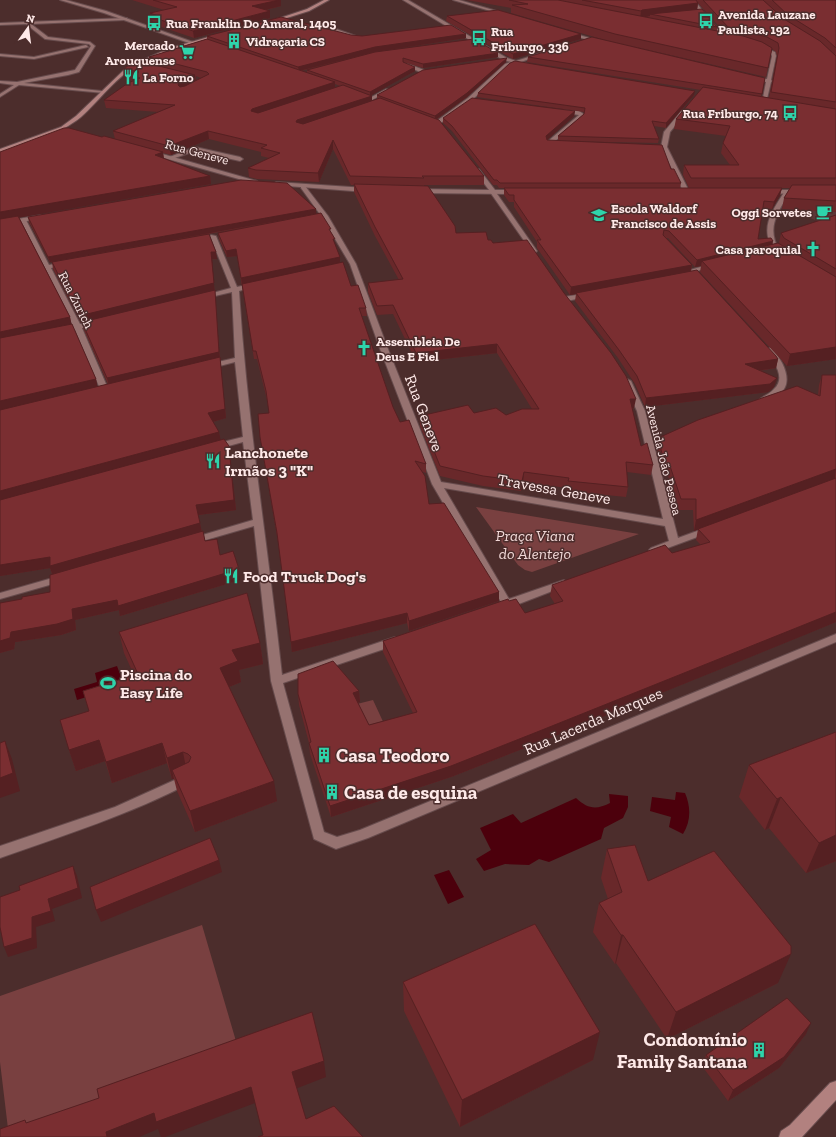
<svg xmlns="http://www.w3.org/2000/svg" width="836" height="1137" font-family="'Zilla Slab',serif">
  <rect width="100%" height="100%" fill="#4c2d2c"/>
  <path fill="#5c3737" d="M836,197v32l-47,-20z"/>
  <path fill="#794040" d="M476,507l163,27 -107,38 -7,-2 -7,-5z
    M373,700l13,28 -15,5 -14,-29z
    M202,925l36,123 -229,89 -9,-75v-66z"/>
  <path fill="#4c000c" d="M117,666l7,19 -47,15 -3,-11 23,-7 -2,-9z
    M676,792l9,1c6,14 6,28 -2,41l-14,-7 2,-10 -21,-6 2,-14 23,3z
    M609,794l19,2v11l-5,11 -19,10 -3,11 -52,23 -10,-3 -10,6 -24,-1 -21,7 -8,-12 15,-9 -11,-22 33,-14 8,9 55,-25c12,11 20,12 34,5z
    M449,870l15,27 -16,7 -14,-29z"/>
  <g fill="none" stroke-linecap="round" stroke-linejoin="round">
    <defs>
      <path id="service" d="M195,147l45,10 3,2 -3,2 -45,-10 -23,8 -5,-1z
        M714,263l2,1v2l-23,6 -3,-2z
        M588,293l4,2 -2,1 -23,5 -4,-2 1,-2z
        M188,774l4,2 2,3 -2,3c-61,32 -127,53 -192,76v-12l115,-39z"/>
      <path id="minor" d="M403,0h5l99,58 9,3 25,-8 2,1 -22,8 7,2v2l-12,-2 -7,2 -37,34 -34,25h-4v-2l34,-25 37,-34 6,-2 -8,-2z
        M453,0h6l48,14 -3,1z
        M690,0h4l33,40h-4z
        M127,18l-1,2 -95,4 17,13 42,5 5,4 -16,26 -11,3 -44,8 78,8 2,2 -85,-8 -19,12v-3l14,-9 -14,-2v-2l17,1 58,-12 16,-24 -2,-2 -44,-5 -19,-15 -26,1v-2z
        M336,29l20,7 1,1 -3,1 -19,-7z
        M567,32h2l34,10 -4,1 -32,-9z
        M86,45l2,2 -54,12 -34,-3v-2l34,3z
        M758,46l17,6 1,4 -5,24 1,1 -1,1 -5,21 -2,1 -2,-1 4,-21 -15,-4 2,-1 14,2 5,-23 -1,-2 -13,-6z
        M406,63l18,7v1l-4,1 -16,-7z
        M386,89l4,1 -18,10 -4,-1z
        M560,110l19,1 6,4 -31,27 6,1v2l-13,-1v-2l32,-27 -19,-3z
        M682,110l5,1 -17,21 -3,15 22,44 -3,2 -3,-2 -22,-44 3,-15z
        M152,151l105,30 1,1 -5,1 -103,-29v-2z
        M301,186h4l23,30 28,48 32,85 53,133 222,37 -26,-108 -14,-30 4,-2 4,2 14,30 33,127 30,-11 5,3 -2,2 -57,21 -5,-3 2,-2 18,-7 -4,-15 -221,-38 65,111 55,-19 5,3 -1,2 -57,22 -7,2 -4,-1 -1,-3 2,-3 -69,-118 -52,-135 -30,-85 -28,-47 -21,-29z
        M491,191h4l42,60 -1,1h-4l-42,-60z
        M785,191l5,1c-12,20 -24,35 -11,58l-3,2 -2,-1c-15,-23 -2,-40 11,-60z
        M21,219l5,1 23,45 16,-3 3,2 -17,4 29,56 16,-3 4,2 -18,5 27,63 -1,2h-3l-4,-2 -26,-61 -14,3 -4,-2 16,-5 -53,-106z
        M211,235l5,1 21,51 18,-4 3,2 -19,6c8,129 29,256 43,384l113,-38 4,1 1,3 -1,3 -116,39 41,149 13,5 23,-7 476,-196v8l-468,196 -32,11 -22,-10 -43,-158 -17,-155 -62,18 -5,-3 2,-2 64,-19 -10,-78 -29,8 -4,-3 1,-2 32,-8 -8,-75 -27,7 -4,-2 1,-2 30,-7 -3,-66 -30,7 -4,-2 33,-9 -21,-52z
        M766,348h6c17,21 25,45 -9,54l-4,-2c4,-4 11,-6 15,-11 13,-12 -1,-28 -9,-39z
        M63,575l4,1 1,2 -1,2 -67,19v-6z"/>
      <path id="tertiary" d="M60,0h6l40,11 87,31 -4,1 -85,-30z
        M475,169h4l16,21h21l3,2 -3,2 -98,-1 -3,-2 3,-2 71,1 -15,-20z
        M276,182l90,6 3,2 -3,2 -92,-7 -1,-1z
        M800,190l2,1v2l-34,1 -3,-2 3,-2z
        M41,215l3,2 -1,1 -43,8v-4z"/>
      <path id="secondary" d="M324,0h5l-20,11 -35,11 -3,-1 36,-12z
        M219,34l1,2c-30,8 -65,16 -91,35 -18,12 -32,32 -48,46 -19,16 -57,29 -81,36v-4l61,-22 15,-11 49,-47 11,-6 34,-15z
        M836,1081v19l-34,37h-23l2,-6 9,-6 40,-42z"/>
    </defs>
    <use href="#service" stroke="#664b4c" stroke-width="2"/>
    <use href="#minor" stroke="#664b4c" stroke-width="2"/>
    <use href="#tertiary" stroke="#664b4c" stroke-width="2"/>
    <use href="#secondary" stroke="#664b4c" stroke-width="2"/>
    <use href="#service" fill="#967270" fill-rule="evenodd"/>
    <use href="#minor" fill="#967270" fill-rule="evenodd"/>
    <use href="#tertiary" fill="#967270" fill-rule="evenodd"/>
    <use href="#secondary" fill="#b2817f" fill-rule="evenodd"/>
  </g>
  <path fill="#69282a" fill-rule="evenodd" d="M132,0h149v6l-15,4 4,1v7l-76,20 -41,-14v-3l-2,-1 -1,-7 14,-3z
    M467,0h369v212l-54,-3 2,-11 6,-10h-8l-2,7 -8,14 -9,-1 -5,31 15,5 6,-1 2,-10 55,-18v144l-49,7 -87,-94 1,-6 -6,1 -27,-29h-2l26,27 -1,7 87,87 -2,9 -17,3 15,16 -6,5 -123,15 -10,-23 -17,-26 -43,-57 1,-7 -6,1 -33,-47v-6l-23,-35v-5h-5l-5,-7v-7h-5l-2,-3h-4l-41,-54 -9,-8v-5l132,-7 -1,5 -27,24 124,29 10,14 -1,5h9l-6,-13 1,-10h46l-9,-12 2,-10 3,-7 -52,-7 2,-10 25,-29 -174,-28 1,-5 84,-15 -101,-29v-5zM698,3l26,29 -7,-1v-4l-20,-18zM627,45l139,32 6,-28 4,3 1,4 -8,42 -8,-2 4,-18z
    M447,16l134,18v5l-68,20 -67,-38z
    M351,35l11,1 104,2 -91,14 -74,19 6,2v-3l68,-18 123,5 -75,11 -20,-6 12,9 -44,24 1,1v5l6,-2h-1v-4l129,-33 -39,35 -30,22 47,57v9h-60v1l32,47 32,7 5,3 141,165 -2,1 9,37 12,19 -2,10 -24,-3 1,15 -2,10 -59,-6v-3l-44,-6 -2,9 -38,-5 -43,-10 -20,-50v-10l54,-3 32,2 26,-6 -35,-56 -81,9 -23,-48 -16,1 -9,-23v-9l31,-3 -24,-44 -21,-44v-7h-3l-18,-36 -14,33 -62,-3 -8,-2 -1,-9 21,-10 -8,-2v-4l-52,-13 -38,16 -8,-2 1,6 46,17 1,8 -192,33 51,100 1,7 25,55 1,8 11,-3 -24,-54 -2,-7h-1l-28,-54 -1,-7 165,-3h-5l8,101 6,58 -13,4 6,10 1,8 10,16 6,54 -38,5 4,17 3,9 15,14 20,25 -120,36 -1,-6 -44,10 1,10 -15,5 -46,7 -1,7 -14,4v-50l22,-4 28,-7 2,-18 -2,-6 -50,8v-424l102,-15 13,2 -2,-8 45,-19 -52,-4 -2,-8 27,-18 -1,-4 -5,-1 -1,-8 26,-6 -1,-6 58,-18v-3zM196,76l5,2 -5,2zM335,84l5,2 -5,2z
    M478,93l216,2 -28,33 -12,-2 5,13 -1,4 -100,-2v-5l26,-22v-2l-107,-15z
    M316,209v5l15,19 9,30 11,23 15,22 1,8h-5l31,91 7,15 26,42v9l-3,-1 6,32 70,88v9l-90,30 -2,-8 -115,29 -14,-110 -18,-105 9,-24 -2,-13 -10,-41h-3l-17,-103 -10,1 -8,-18 -1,-6 97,-18 -265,47 -21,-40 -1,-5z
    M822,375h14v247l-301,122 -84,33 -120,40 -21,-63 -1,-11 -10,-38 -1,-11 61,-3 1,11 -2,1 11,22 44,-12 -30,-61v-11l126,-40 16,12 30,-9 -5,-8 2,-11 149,-40 -5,-5 2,-11 3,-1 -7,3 -1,-21h-14l-11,-34h-5l-7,-28 2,-10 160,-43 1,-10z
    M119,632l141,11 3,21 -24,6 2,12 -12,5 48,114 -82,31 -18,-41 -3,-12h-2l-5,-16 -55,20 -7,-22 -29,10 -7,-21 20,-39 -6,-20 51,-16 -10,-22z
    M836,732v129l-30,12 -37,-45 -4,2 -26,-33 10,-32z
    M607,849l41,32 130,102 -111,56 -51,-76 -1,1 -22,-32 6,-29 9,-4 -7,-21z
    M403,982l190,78 -133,67 -56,-116z
    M806,1034l-27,34 -51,33 -26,-35 4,-11z"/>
  <path fill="#552022" d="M279,0h2v6l-28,7 -1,-7z
    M698,3l-1,8 -47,3v2l-9,2 -1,1 1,-8 1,-1z
    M270,11v7l-76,20 -1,-7z
    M466,34v4l-91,14 -76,19 -1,-4 77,-20z
    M581,34v5l-68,20v-5z
    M498,53v4l-75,11v-4z
    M507,58l-1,4 -39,35 -32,23v-4z
    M415,67v4l-45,25v-4z
    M195,75l1,7 -16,8 -2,-5 1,-3z
    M335,82v8l-83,30 -1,-9 1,-2z
    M695,91l-1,4 -28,33v-5z
    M372,96v8l-74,25 -2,-7 1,-2z
    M575,111l-1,5 -28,25v-5z
    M208,131l1,8 -38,16 -2,-9z
    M333,140v9l-14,33 -1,-9z
    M163,152l1,8 -9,-5z
    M210,176l1,8 -211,37v-9z
    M782,188l-2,7 -8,14 2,-7z
    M316,209v5l-266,48 -2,-5z
    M773,241l-1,8 -70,12 -1,5 -6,1 2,-7z
    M236,249l1,7 -10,1 -1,-6z
    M211,252h5l1,7h-5l8,101 6,58 -17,5 -100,-37 -2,-8 108,-88 -134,33 -2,-7z
    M340,257v6l-98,21 -1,-6z
    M692,265l-2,8 -114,20v1l-6,1 1,-8z
    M70,317l2,9 -72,15v-9z
    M497,344v9l-81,9v-9z
    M836,347v12l-49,7 3,-12z
    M778,359l-2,9 -33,5 2,-9z
    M777,378l-3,9 -6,5 -123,15 1,-9z
    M96,379l2,10 -98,22v-10z
    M630,399h6l-2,9 -5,1z
    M219,432l2,10 -221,60v-11z
    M229,446l7,64 -38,5 -2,-10z
    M836,469l-1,10 -141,52 2,-11z
    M524,472l-1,10 -2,9 1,-10z
    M200,523l2,10 -149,43 -3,-8 -50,8v-11z
    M239,569l1,11 -120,36 -1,-6 -44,10 1,10 -15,5 -46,7 -1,7 -14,4v-12l11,-9 61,-23z
    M499,592v9l-90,30v-10z
    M836,612v10l-29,12 -272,110 -84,33 -120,40 -1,-11z
    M407,613v10l-115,29 -1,-10z
    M260,643l3,21 -24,6 2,12 -17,7 -4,-21 12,-18z
    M359,691l1,11 -7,2v-11z
    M99,740l6,21 -29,10 -7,-21z
    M5,741l7,18 8,32 -20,7v-20z
    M162,743l5,20 -55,20 -6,-21z
    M183,752l4,21 -15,-3 2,9h-2l-5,-21z
    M274,781l3,20 -82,31 -5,-21z
    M781,797l-12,31 -4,2 12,-31z
    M836,835v26l-30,12 13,-30z
    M219,860l3,12 -121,50 -5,-12z
    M73,866l4,10 5,22 -30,11 3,12 -19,6 1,21 -29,9 -4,-10 28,-30 16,-18z
    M621,935h2l-7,28 -1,1z
    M791,954l-13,29 -111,56 9,-27z
    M811,1023l-5,11 -27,34 -51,33 5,-11z
    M600,1032l-7,28 -133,67 2,-27z
    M324,1061l2,16 -31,12 -3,-17z
    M251,1087l4,16 -90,34h-4l-3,-8 -19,8h-32l-1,-5 48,-19z"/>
  <path fill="#7a2e31" stroke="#552022" d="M153,0h126l-27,6 18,5 -77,20 -41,-14 6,-1 -8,-3 27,-6z
    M509,0h49l185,36 19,6 10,6 -4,20 -153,-34 -103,-29 16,-1z
    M582,0h114l2,3 -56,7 -1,1z
    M703,0h60l21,19 36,22 16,15v46l-65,-10 8,-44 -1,-5 -11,-6 -39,-10z
    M772,0h64v48l-11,-10 -37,-23z
    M702,9l15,18 -67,-13z
    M498,10l83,24 -68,20 -66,-38z
    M281,17l70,18 11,1 89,-11 15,9 -91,13 -77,20 -91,-31z
    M592,37l173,41 -3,16 -234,-37z
    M207,39l128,43 -83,27 -1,2 7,2 85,-28 29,11 -75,24 -1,2 7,2 77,-26 59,22 45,56h-62l2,2 -74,-2 -17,-36 -15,33 -62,-3 -8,-2 32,-15 -19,-5 6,-3 -59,-14 -39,15 -56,-15 62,-26 -71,-5 24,-17 12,-5 -10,-2 9,-4 -15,-3 6,-5 9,-3 56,14 -16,7 -1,3 2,2 5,-1 24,-12 -2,-2 -58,-15z
    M474,39l24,14 -75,11 -20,-6v4l12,5 -45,25 -63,-22 68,-18z
    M507,58l-40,35 -32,23 -58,-21 46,-25z
    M515,61l180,30 -29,32 -14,-2 7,18 -101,-3 26,-22 1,-6 -107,-15 32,-30z
    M703,87l133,22v69h-145l-7,-13h55l-16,-22 7,-17 -54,-7z
    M472,98l103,13 -29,25 1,4 115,5 9,24h3l7,14h-181l-3,-3h-3l-42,-54 -9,-8z
    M64,128h5l33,9 2,-1 59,16 -8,3 55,21 -210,36v-60z
    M241,180l46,3 29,26 -268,48 -20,-40z
    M354,184l74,2 27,40 1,7 30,-1 2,8h3l2,3 34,-3 37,53 47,60 15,23 10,23h-6l11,47 6,-3 6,22 -27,-3 2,25 -60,-6 1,-3 -45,-6 -2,9 -39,-5 -43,-10 -20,-50 48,-11 6,8 22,-5 10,7 16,-6h17l-42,-65 -81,9 -23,-48 -16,1 -9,-23 35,-4 -28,-52z
    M792,185h44v16l-52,-3z
    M504,188h278l-8,14 -10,-1 -6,38 13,-1 2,3 -76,19 -28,-29 -5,-1 -1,5 29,30 -121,22 -34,-47h4l-27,-40v-5h-5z
    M321,213l10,16h-2l6,10h-2l7,18 -99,21 -5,-29 -10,2 -8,-18z
    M836,215v54l-52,-31 -3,-5z
    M18,216l52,101 -70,15v-113z
    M209,234l7,18h-5l3,31 -135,33 -27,-54z
    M778,243l58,34v70l-46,7 -88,-93z
    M343,262l8,24 7,-1 8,23h-7l34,99 7,15 9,-2 17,44 -11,-3 10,15 4,28 15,-1 55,89 -90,29 -2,-8 -116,29 -14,-109 -17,-96 -2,-23 11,-1 -3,-22 -10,-40h-3l-11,-67z
    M697,270l79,86 2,3 -33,5 32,14 -7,6 -124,14 -9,-22 -18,-26 -43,-57z
    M215,290l4,62 -112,26 -25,-56z
    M72,324l24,55 -96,22v-63z
    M220,357l5,52 -17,4 11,19 -219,59v-81z
    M822,375h14v94l-140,51v-21h-15l-11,-33 -5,-1 -7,-27 40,-18 99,-34 23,10z
    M224,439l5,7 5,54 -38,5 4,18 -150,43v-9l-50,8v-65z
    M836,478v134l-299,120 -86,34 -121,40 -21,-63 2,-1 -4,-16 -9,-32v-20l35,-13 26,30 -6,2 16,32 48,-13 -34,-71 125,-42 1,2 7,-2 9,14 38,-12 -11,-16 113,-40 7,8 38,-11 -12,-13z
    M203,531l2,10 12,-2 3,16 13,-4 6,18 -121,37 -1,-6 -45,9 1,10 -16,5 -46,8 -1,6 -10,3v-38l22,-4v-2l28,-5v-17z
    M247,593l13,50 -28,7 6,11 -18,7 54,113 -84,30 -18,-41 17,-8 2,-5 -3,-3 -5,-2 -16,6 -5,-15 -56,19 -7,-22 -30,10 -9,-30 29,-9 -6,-20 55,-17 -19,-42z
    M836,732v103l-17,8 -38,-46 -4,2 -28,-34z
    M5,741l8,32 -13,5v-35z
    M210,838l9,22 -123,50 -6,-23z
    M635,845l13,36 66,-30 77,95v8l-115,58 -53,-77h-2l-22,-32 23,-11 -15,-43z
    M73,866l5,22 -30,11 3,12 -19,6v21l-28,9 -4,-20v-30l20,-7 -1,-4z
    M535,924l65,108 -138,68 -59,-118z
    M787,998l24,25 -27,34 -51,33 -27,-35z
    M312,1012l12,49 -32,11 14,47 28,-13 29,31h-105l5,-2 -12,-48 -95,35 -2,-9 -48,19 1,5h-107v-8l25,-9 1,3 73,-25 -2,-9z"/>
  <defs>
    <symbol id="bus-bare" viewBox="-9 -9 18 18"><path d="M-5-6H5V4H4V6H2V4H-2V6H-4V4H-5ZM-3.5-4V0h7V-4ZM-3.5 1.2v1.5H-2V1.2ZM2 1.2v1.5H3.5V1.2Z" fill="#2ed4ab" stroke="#4c2d2c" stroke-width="2.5" paint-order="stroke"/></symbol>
    <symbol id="building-bare" viewBox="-9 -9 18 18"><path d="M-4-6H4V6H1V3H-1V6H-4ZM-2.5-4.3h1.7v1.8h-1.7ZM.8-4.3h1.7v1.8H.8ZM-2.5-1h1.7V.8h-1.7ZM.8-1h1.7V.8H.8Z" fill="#2ed4ab" stroke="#4c2d2c" stroke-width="2.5" paint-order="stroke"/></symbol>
    <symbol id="supermarket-bare" viewBox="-9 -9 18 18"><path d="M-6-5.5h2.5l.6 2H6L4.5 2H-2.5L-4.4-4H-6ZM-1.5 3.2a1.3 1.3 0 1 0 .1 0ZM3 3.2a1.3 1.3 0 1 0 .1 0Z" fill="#2ed4ab" stroke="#4c2d2c" stroke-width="2.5" paint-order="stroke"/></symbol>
    <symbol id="restaurant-bare" viewBox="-9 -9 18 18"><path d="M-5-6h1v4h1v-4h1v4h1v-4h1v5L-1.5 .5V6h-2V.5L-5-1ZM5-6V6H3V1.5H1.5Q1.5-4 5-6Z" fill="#2ed4ab" stroke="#4c2d2c" stroke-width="2.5" paint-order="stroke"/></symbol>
    <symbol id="cafe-bare" viewBox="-9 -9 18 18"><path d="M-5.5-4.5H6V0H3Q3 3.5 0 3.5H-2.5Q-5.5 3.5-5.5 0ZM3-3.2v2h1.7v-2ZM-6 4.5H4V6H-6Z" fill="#2ed4ab" stroke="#4c2d2c" stroke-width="2.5" paint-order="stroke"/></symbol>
    <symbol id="school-bare" viewBox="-9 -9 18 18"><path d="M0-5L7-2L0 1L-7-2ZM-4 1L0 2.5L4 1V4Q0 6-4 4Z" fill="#2ed4ab" stroke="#4c2d2c" stroke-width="2.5" paint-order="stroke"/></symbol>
    <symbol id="church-bare" viewBox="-9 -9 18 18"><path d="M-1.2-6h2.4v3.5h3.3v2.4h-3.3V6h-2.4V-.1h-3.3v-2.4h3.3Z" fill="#2ed4ab" stroke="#4c2d2c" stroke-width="2.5" paint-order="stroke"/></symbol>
    <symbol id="stadium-bare" viewBox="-9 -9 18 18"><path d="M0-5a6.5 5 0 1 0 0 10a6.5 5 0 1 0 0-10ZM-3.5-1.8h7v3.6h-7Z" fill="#2ed4ab" stroke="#4c2d2c" stroke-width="2.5" paint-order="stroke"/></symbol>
  </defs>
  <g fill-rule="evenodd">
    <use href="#bus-bare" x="695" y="10" width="22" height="22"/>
    <use href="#bus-bare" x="143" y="12" width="22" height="22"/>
    <use href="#bus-bare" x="468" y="27" width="22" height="22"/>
    <use href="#building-bare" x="223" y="30" width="22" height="22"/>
    <use href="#supermarket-bare" x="176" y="41" width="22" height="22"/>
    <use href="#restaurant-bare" x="120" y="66" width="22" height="22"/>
    <use href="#bus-bare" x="779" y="102" width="22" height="22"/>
    <use href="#cafe-bare" x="813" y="201" width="22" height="22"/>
    <use href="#school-bare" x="588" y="204" width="22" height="22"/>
    <use href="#church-bare" x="802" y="238" width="22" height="22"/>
    <use href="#church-bare" x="353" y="337" width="22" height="22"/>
    <use href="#restaurant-bare" x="202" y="450" width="22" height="22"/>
    <use href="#restaurant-bare" x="220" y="565" width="22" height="22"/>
    <use href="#stadium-bare" x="97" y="672" width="22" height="22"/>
    <use href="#building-bare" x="313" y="744" width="22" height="22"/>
    <use href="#building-bare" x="321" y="781" width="22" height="22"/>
    <use href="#building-bare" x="748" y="1039" width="22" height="22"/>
  </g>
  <g text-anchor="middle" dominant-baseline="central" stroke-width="3" stroke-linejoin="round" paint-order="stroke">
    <g font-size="13" font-weight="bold" fill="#fee9e8" stroke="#4c2d2c" text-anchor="start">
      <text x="718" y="14">Avenida Lauzane<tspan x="718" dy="15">Paulista, 192</tspan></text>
      <text x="166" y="23">Rua Franklin Do Amaral, 1405</text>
      <text x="491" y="31">Rua<tspan x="491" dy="15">Friburgo, 336</tspan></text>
      <text x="246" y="41">Vidraçaria CS</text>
      <text x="175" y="45" text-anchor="end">Mercado<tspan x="175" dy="15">Arouquense</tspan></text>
      <text x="143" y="77">La Forno</text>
      <text x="778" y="113" text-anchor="end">Rua Friburgo, 74</text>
      <text x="611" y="208">Escola Waldorf<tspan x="611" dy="15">Francisco de Assis</tspan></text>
      <text x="812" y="212" text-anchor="end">Oggi Sorvetes</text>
      <text x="801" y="249" text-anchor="end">Casa paroquial</text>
      <text x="376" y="341">Assembleia De<tspan x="376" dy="15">Deus E Fiel</tspan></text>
    </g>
    <g font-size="13" fill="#fee9e8" stroke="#4c2d2c">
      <text transform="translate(197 152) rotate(15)">Rua Geneve</text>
      <text transform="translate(76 300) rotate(63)">Rua Zurich</text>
      <text transform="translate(664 460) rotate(76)">Avenida João Pessoa</text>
    </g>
    <g font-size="16" fill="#fee9e8" stroke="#4c2d2c">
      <text transform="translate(424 413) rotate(69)">Rua Geneve</text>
      <text transform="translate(554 489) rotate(10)">Travessa Geneve</text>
      <text transform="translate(593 721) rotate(-23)">Rua Lacerda Marques</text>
    </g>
    <g font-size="16" font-weight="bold" fill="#fee9e8" stroke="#4c2d2c" text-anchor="start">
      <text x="225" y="452">Lanchonete<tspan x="225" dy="18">Irmãos 3 "K"</tspan></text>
      <text x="243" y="576">Food Truck Dog's</text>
      <text x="120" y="674">Piscina do<tspan x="120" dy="18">Easy Life</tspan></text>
    </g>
    <g font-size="16" font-style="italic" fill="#f1d8d7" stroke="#4c2d2c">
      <text x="535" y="535">Praça Viana<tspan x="535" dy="18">do Alentejo</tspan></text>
    </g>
    <g font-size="19" font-weight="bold" fill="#fee9e8" stroke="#4c2d2c" text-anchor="start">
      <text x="336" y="755">Casa Teodoro</text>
      <text x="344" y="792">Casa de esquina</text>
      <text x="747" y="1039" text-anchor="end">Condomínio<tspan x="747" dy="22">Family Santana</tspan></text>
    </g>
  </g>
  <g transform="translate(28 28) rotate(14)" stroke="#4c2d2c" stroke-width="3" paint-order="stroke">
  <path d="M0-3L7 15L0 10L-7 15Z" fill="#fee9e8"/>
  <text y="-6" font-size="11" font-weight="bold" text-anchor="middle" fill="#fee9e8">N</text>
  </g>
</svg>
